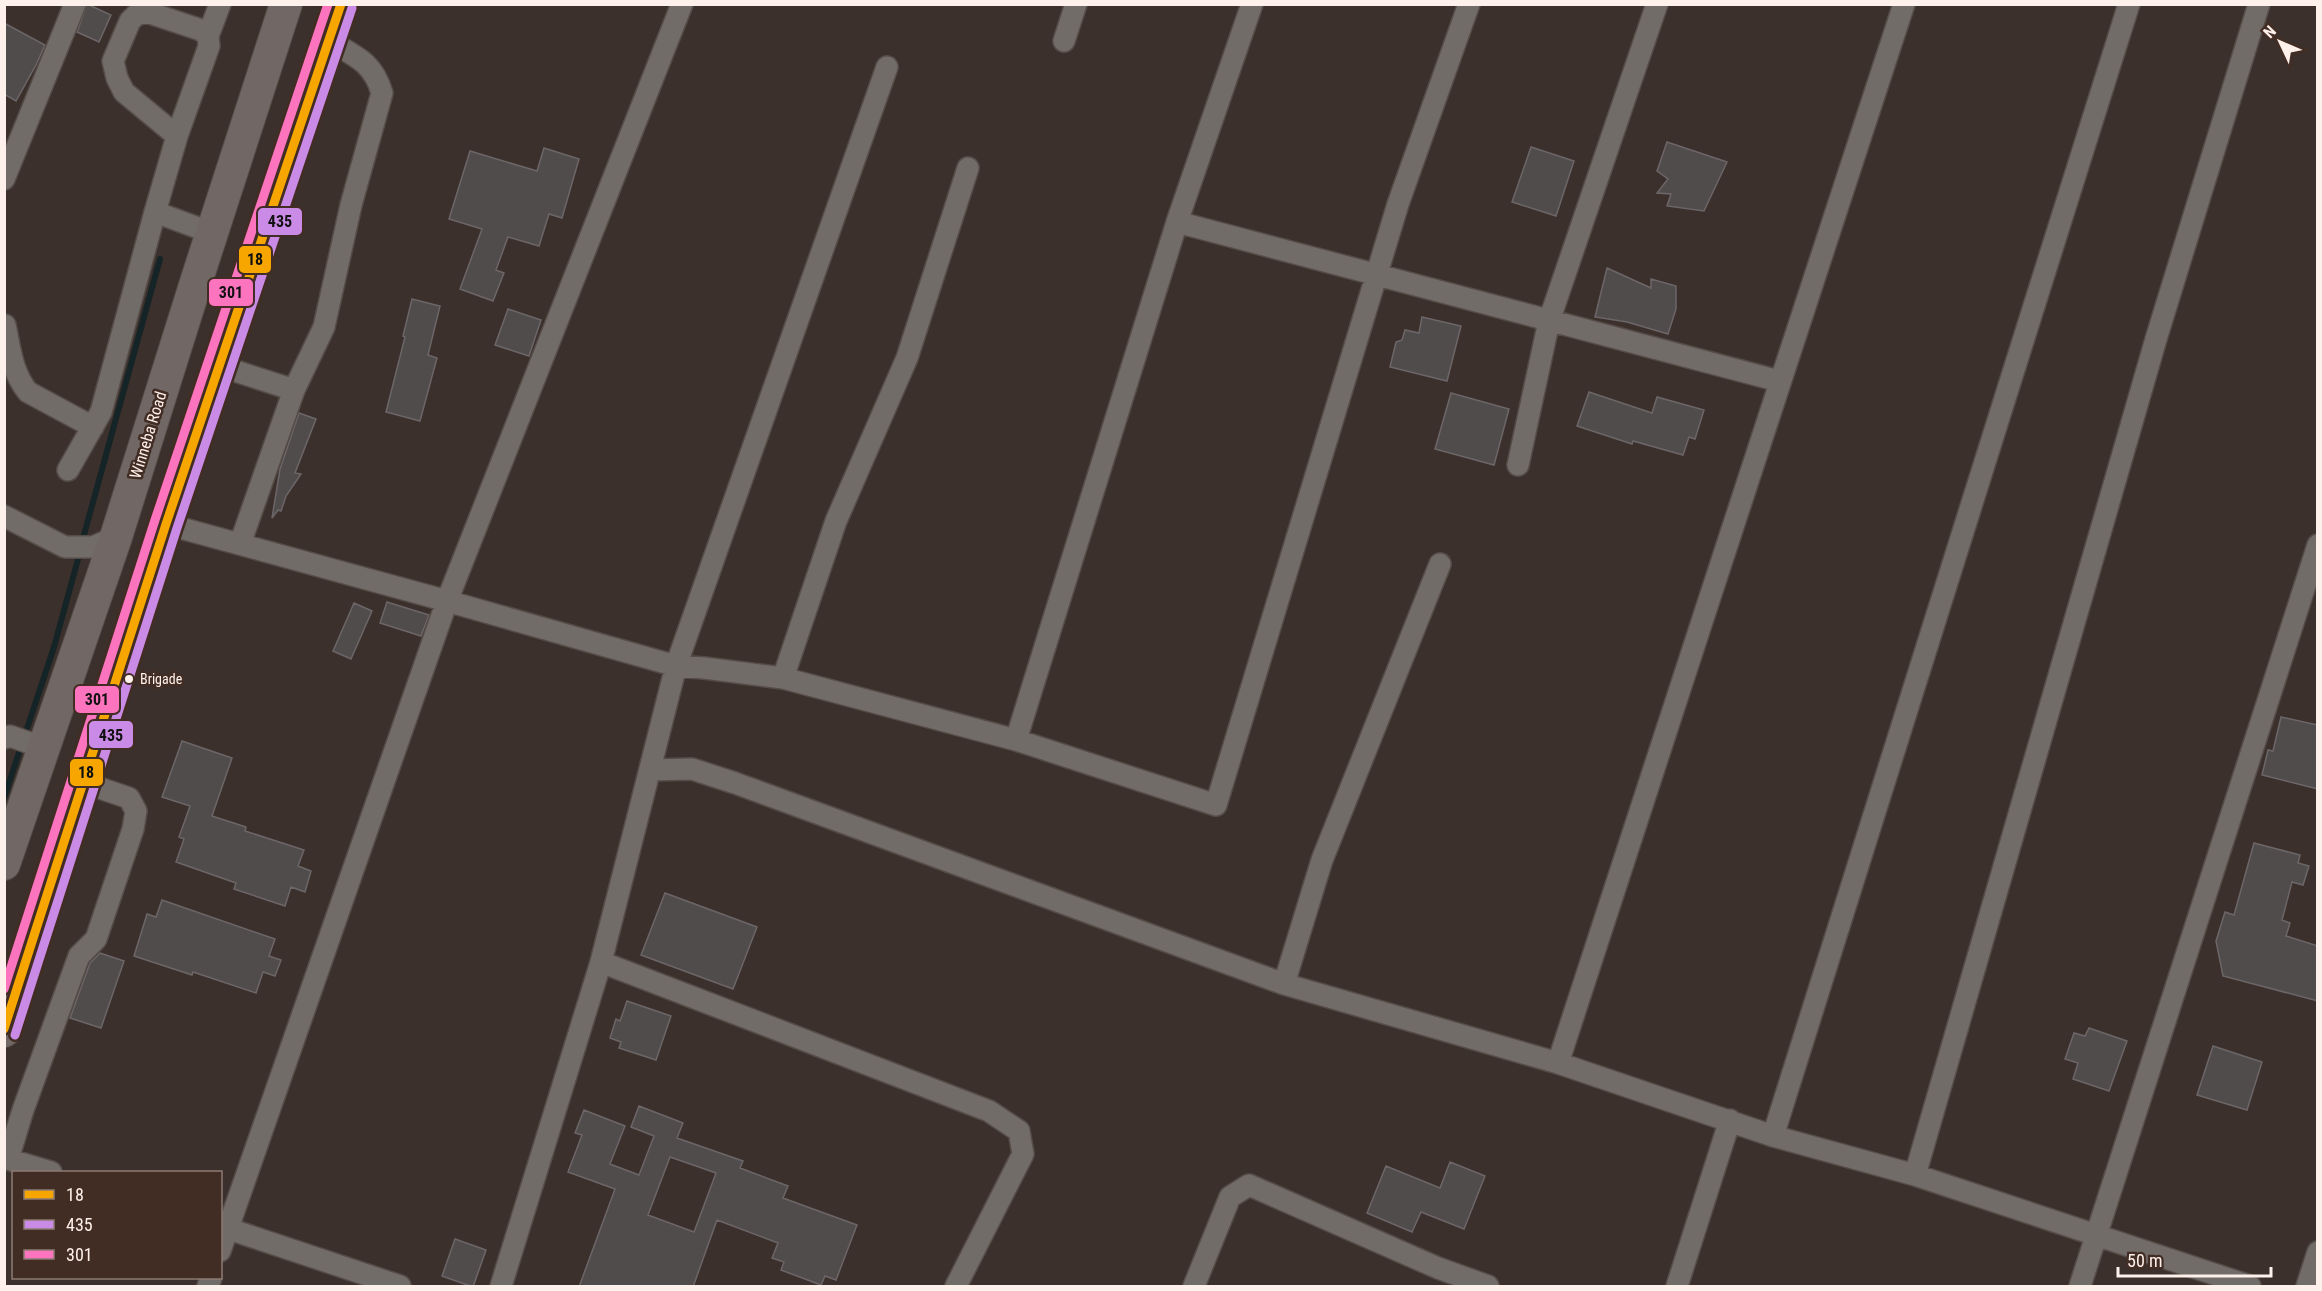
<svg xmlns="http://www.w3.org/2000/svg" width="2322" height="1291" font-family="'Roboto Condensed',sans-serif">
  <rect width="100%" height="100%" fill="#3b302b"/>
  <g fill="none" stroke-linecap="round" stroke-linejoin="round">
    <path stroke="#152426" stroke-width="6" d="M82,542l78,-283
      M4,798l50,-151 26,-95"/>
  </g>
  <path fill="#514c4c" stroke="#6c6669" stroke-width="1.5" fill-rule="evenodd" d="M87,4l24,11 -12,27 -22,-10z
    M4,23l41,22 -9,20 -20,36 -12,-7z
    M1667,142l60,20 -23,49 -37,-5 4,-12 -14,-1 11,-14 -11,-8z
    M1531,147l43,14 -18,55 -44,-14z
    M544,148l35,11 -17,59 -13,-4 -10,32 -31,-9 -12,33 8,3 -11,28 -33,-12 22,-60 -33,-10 21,-68 67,20z
    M1607,268l44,20v-9l25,7v23l-8,25 -41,-12 -32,-5z
    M412,299l28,7 -12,49 9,3 -17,63 -34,-9 19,-75 -2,-1z
    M508,309l33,11 -12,36 -34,-11z
    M1422,317l39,9 -14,55 -57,-14 6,-25 6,-2 3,-10 14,3z
    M1589,392l63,21 5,-16 47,13 -9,29 -6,-2 -6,18 -50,-14 -1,3 -55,-18z
    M1451,393l58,16 -15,56 -59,-16z
    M299,413l17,6 -21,54 6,1 -15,22 -5,15 -3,-1 -6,8 8,-49z
    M387,602l42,13 -8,21 -41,-13z
    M354,603l18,8 -21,48 -18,-8z
    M2281,717l37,8v64l-56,-14 6,-25 5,1z
    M182,741l50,17 -20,58 34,11 -1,4 59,19 -6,16 13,5 -6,21 -14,-5 -6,19 -51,-17 2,-6 -60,-21 8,-23 -5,-2 11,-31 -28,-9z
    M2254,843l46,12 -2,8 11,3 -6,19 -11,-3 -10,38 8,3 -4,13 32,10v55l-95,-25 -7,-35 9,-29 9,3z
    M665,893l92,34 -24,62 -92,-34z
    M162,900l113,39 -6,17 12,4 -6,16 -12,-4 -7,21 -63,-21 -1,3 -58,-19 13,-42 9,3z
    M100,953l24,8 -23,67 -31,-10 20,-55z
    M627,1001l44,15 -15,44 -37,-12 2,-6 -11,-4 6,-19 4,2z
    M2089,1028l38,13 -18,50 -36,-12 5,-16 -13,-4 9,-26 11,3z
    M2213,1046l49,16 -15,48 -50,-15z
    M639,1106l44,17 -6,15 66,23 -3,7 48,18 -5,12 74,27 -21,55 -11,-4 -4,9 -40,-15 3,-8 -12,-4 6,-15 -61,-23 -24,67h-114l36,-98 -47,-17 14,-37 -7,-2 9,-23 41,16 -15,38 29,11 15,-39 -23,-9zM670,1157l46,16 -22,59 -46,-17z
    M1450,1162l35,14 -21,53 -43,-17 -9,20 -45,-19 19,-47 54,22z
    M455,1239l31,11 -13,37 -31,-11z"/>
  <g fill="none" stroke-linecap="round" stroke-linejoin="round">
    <defs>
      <path id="minor" d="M208,36l12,-32
        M1064,41l12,-37
        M887,67l-211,599 28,2 79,10 233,62 200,65 182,-601 71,-200
        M177,136l-53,-44 -7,-14 -4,-17 17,-40 6,-6 11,-3 54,18 7,6 1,10 -32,90 -22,76 57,21
        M4,179l71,-175
        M1177,222l602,159
        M5,325c5,23 7,48 23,67l65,35
        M220,366l74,24
        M1518,465l31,-144 108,-317
        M68,470l33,-58 54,-200
        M4,516l61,31h28l23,-10
        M166,524l281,77 229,65 -75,296 -100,324
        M240,544l54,-154 30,-63 27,-122 31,-112c-9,-31 -27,-37 -53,-52
        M783,678l53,-157 71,-163 61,-190
        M4,738l6,-2 34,12
        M1016,740l161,-518 75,-218
        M650,770l42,-1 43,14 549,201 274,79 215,73 142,39 335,111
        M601,962l388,149 30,20 4,23 -67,132
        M1284,984l38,-124 118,-296
        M1558,1063c116,-353 229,-706 346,-1059
        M1773,1136l356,-1132
        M4,1158l47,14
        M8,1159l15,-49 56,-154 17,-17 37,-110 3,-18 -7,-13 -47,-16
        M1915,1175l241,-836 103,-335
        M220,1226l180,60
        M220,1251l227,-650 235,-597
        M208,1286l3,-8
        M1194,1286l36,-89 19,-12 189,83 50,18
        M1677,1286l53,-166
        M2080,1286l238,-741
        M2307,1286l11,-34"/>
      <path id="highway" d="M4,864l112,-327 81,-258 89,-275
        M4,1031l78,-249 84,-258 175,-520"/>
    </defs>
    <use href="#minor" stroke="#554c47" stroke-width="24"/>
    <use href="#highway" stroke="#554c47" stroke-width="34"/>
    <use href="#minor" stroke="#716c68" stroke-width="21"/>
    <use href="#highway" stroke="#716865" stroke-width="32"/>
    <defs>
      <path id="bus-1" d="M4,1029l162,-505 175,-520"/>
      <path id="bus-2" d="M15,1035l162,-507 175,-520"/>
      <path id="bus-3" d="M4,989l151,-469 173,-516"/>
    </defs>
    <use href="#bus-1" stroke="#422d24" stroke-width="14"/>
    <use href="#bus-2" stroke="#422d24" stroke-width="14"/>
    <use href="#bus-3" stroke="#422d24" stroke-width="14"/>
    <use href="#bus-1" stroke="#f7a600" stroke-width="9"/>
    <use href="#bus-2" stroke="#ca8be6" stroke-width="9"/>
    <use href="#bus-3" stroke="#fc73be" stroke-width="9"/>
  </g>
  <circle fill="#fef0ea" stroke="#422d24" stroke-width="2" cx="129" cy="679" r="5"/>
  <g text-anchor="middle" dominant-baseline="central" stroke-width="5" stroke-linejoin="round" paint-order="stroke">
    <g font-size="14" fill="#fef0ea" stroke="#422d24" text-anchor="start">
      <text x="140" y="679">Brigade</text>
    </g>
    <g font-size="16" fill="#fef0ea" stroke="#422d24">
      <text transform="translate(148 435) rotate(-73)">Winneba Road</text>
    </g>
  </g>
  <g stroke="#422d24" stroke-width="2">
    <rect x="257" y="207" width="46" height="29" rx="6" fill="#ca8be6"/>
    <rect x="238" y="245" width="34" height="29" rx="6" fill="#f7a600"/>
    <rect x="208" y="278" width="46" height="29" rx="6" fill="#fc73be"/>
    <rect x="74" y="685" width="46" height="29" rx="6" fill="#fc73be"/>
    <rect x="88" y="720" width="46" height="29" rx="6" fill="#ca8be6"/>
    <rect x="69" y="758" width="35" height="29" rx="6" fill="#f7a600"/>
  </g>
  <g font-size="16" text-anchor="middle" font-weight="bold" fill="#111">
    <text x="280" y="227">435</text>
    <text x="255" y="265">18</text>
    <text x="231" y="298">301</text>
    <text x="97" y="705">301</text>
    <text x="111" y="741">435</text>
    <text x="86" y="778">18</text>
  </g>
  <rect width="2322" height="1291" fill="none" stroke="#fef0ea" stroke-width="12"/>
  <rect x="12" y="1171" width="210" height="108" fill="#422d24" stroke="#8d7b73" stroke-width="1.5"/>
  <rect x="24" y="1190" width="30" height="9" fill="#f7a600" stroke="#8d7b73" stroke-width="1.5"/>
  <text x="66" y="1201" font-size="18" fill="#fef0ea">18</text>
  <rect x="24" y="1220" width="30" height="9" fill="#ca8be6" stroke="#8d7b73" stroke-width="1.5"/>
  <text x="66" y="1231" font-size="18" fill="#fef0ea">435</text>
  <rect x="24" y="1250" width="30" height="9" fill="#fc73be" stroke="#8d7b73" stroke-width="1.5"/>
  <text x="66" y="1261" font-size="18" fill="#fef0ea">301</text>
  <g transform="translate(2280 42) rotate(314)" stroke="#422d24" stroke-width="4.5" paint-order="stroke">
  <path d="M0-4.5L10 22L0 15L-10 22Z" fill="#fef0ea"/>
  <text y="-9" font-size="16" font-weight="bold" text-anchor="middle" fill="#fef0ea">N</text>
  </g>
  <path d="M2118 1267v9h153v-9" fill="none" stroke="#fef0ea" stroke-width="3"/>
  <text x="2127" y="1267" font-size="18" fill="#fef0ea" stroke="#422d24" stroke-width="4.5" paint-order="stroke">50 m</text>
</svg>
